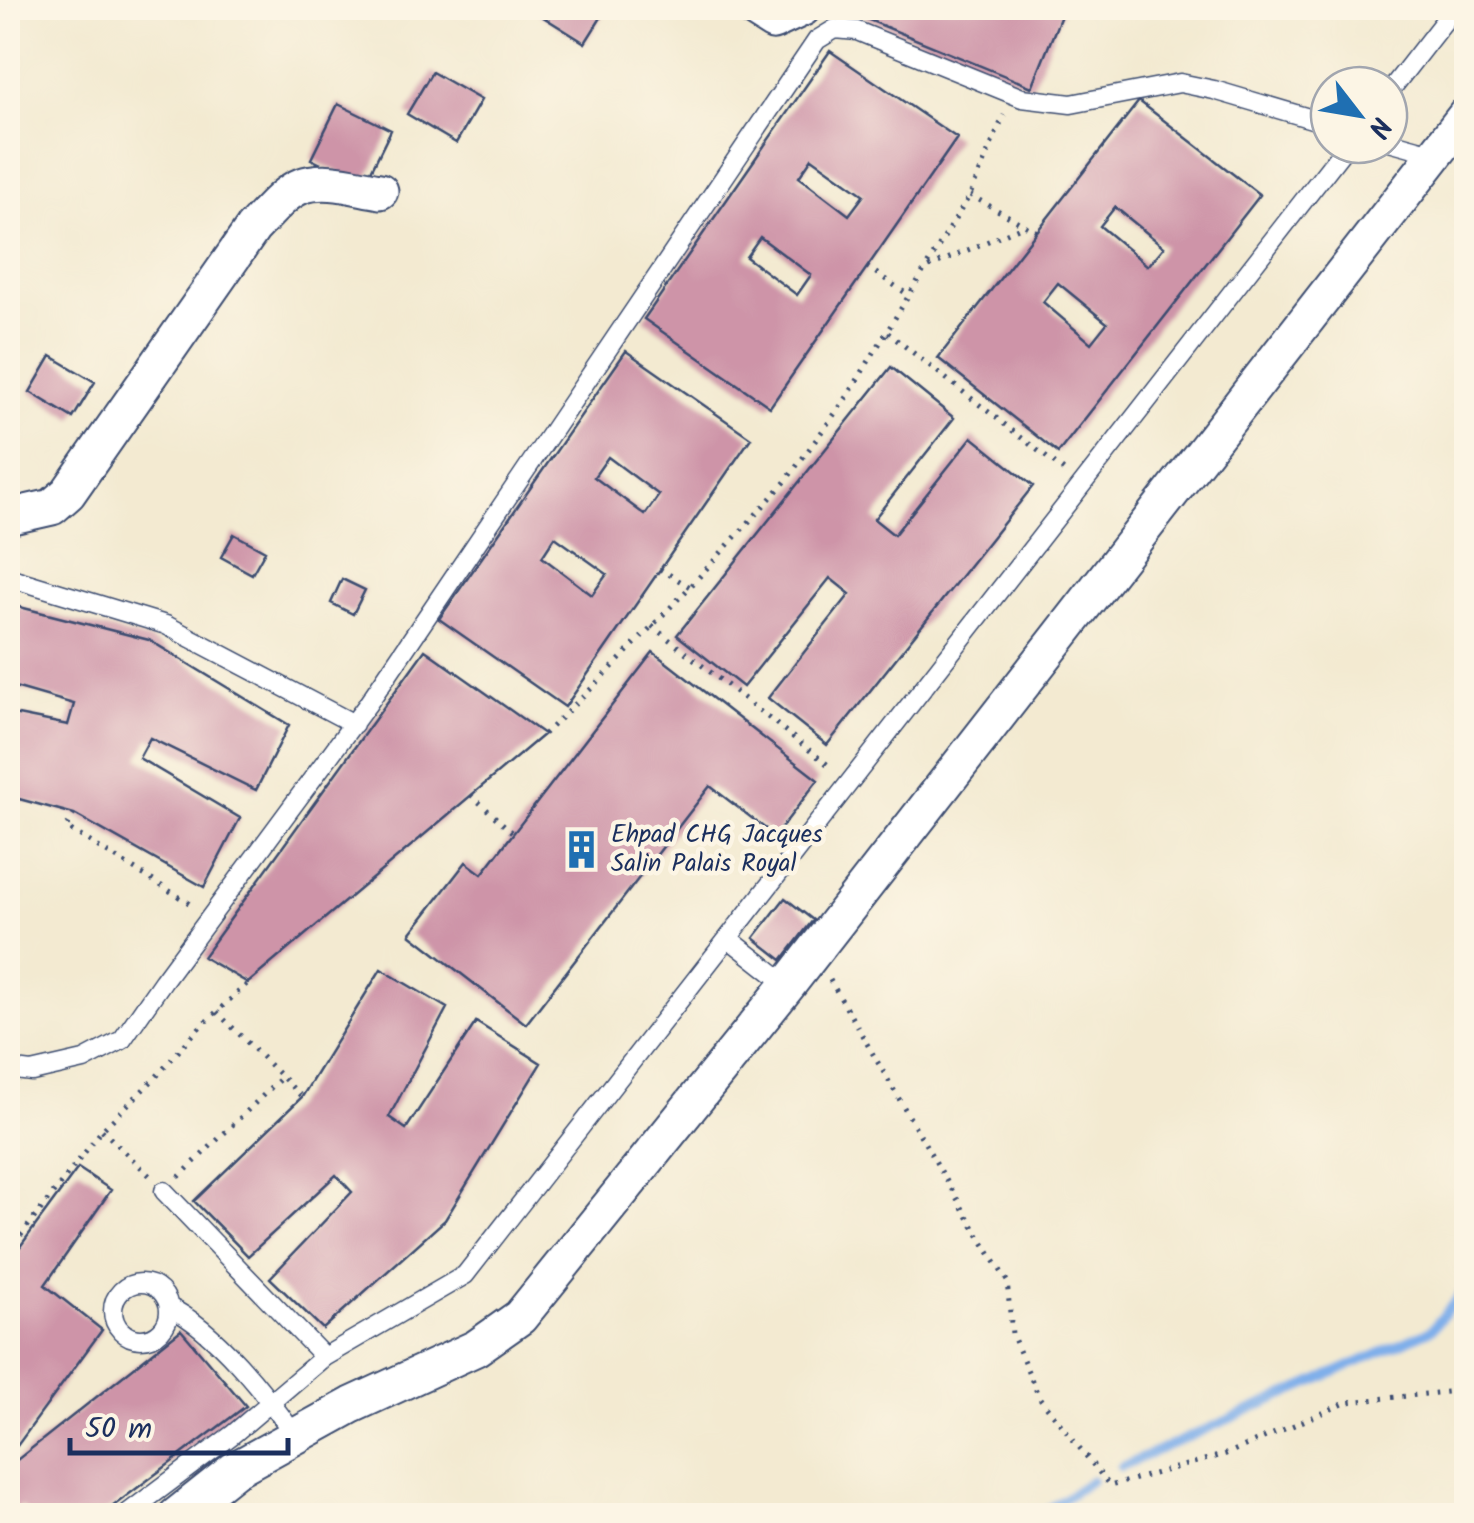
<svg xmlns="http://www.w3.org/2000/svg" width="1474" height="1523" font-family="Kalam,sans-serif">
  <rect width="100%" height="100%" fill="#fcf5e5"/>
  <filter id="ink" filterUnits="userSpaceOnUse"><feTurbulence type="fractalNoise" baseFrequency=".01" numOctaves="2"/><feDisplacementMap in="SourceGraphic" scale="20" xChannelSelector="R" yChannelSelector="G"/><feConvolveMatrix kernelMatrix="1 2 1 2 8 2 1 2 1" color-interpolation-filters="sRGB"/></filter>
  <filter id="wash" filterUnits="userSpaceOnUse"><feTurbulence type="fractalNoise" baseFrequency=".0048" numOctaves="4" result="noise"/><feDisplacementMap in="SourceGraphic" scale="40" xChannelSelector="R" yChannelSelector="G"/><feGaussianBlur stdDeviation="2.25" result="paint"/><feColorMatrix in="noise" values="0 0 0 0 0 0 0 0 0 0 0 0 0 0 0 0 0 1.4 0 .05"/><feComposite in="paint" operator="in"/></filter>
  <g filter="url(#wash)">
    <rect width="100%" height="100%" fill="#f3ead1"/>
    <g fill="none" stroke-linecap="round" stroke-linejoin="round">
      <path stroke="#7fafea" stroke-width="9" d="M1121,1467l310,-137 35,-42
        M1038,1516l54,-36"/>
    </g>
    <g id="blocks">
      <path fill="#ce94a8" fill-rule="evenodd" d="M540,8h67l-22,35 -48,-30z
        M872,8h192l-32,79 -168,-69z
        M830,51l127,87 -187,269 -126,-88zM812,158l52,37 -15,20 -50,-38zM760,237l51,38 -14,20 -51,-38z
        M432,72l49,28 -25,43 -49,-29z
        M1139,101l121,94 -202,258 -120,-95zM1115,207l49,40 -16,19 -48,-40zM1058,283l49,40 -16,20 -48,-41z
        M338,104l53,26 -27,55 -53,-26z
        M626,351l125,87 -186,269 -126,-88zM608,457l51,38 -14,20 -51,-38zM555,537l52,37 -15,21 -50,-38z
        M51,356l44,26 -22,36 -43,-26z
        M891,367l63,51 -80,101 20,16 78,-98 61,49 -206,259 -59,-47 82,-104 -20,-16 -87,109 -66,-52z
        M234,534l31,17 -13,23 -31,-17z
        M342,579l23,11 -12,24 -22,-11z
        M8,604l141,36 140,85 -33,65 -106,-52 -11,20 101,60 -36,69 -130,-73 -66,-18v-83l60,12 6,-21 -66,-19z
        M425,650l119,84 -296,249 -45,-26z
        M653,652l165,128 -43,56 -65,-50 -184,238 -116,-90 56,-72 16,12z
        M785,898l28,22 -31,40 -28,-22z
        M381,969l66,39 -58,109 17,12 70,-107 65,41 -96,157 -122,109 -53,-51 82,-86 -16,-17 -88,81 -54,-55 108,-104z
        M78,1168l33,22 -66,95 57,45 -85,116 -9,8v-191z
        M181,1330l65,76 -146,110h-71l-7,-10 -14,10v-49z"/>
    </g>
  </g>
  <g filter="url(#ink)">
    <use href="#blocks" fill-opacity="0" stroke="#3b4b6f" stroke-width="2.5"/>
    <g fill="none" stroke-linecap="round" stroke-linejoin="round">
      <defs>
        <path id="lane" d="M1389,92l63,-81
          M1389,141l47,13
          M8,577l158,48 188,99
          M728,938l60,47
          M8,1069l24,3 52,-12 38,-20 41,-59 204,-276 450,-665 18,-11 22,2 165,67 49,6 109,-21 34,7 115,34
          M164,1191l160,166
          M113 1311a28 28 0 1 1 56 0a28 28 0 1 1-56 0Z
          M169,1307c47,23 97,87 126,129
          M124,1516l108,-81 92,-78 141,-82 882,-1130"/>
        <path id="street" d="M751,8l22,14 30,-14
          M8,517l44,-10 16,-14 185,-265c14,-14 30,-35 48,-42 25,-9 54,1 79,5
          M176,1516l58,-46 118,-65 124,-57 44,-31 268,-332 678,-870"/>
      </defs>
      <use href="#lane" stroke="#3b4b6f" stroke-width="21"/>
      <use href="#street" stroke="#3b4b6f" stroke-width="39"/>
      <path stroke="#3b4b6f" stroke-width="5" stroke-dasharray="2.5 8" stroke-linecap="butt" d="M970,195l67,37
        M867,267l43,29
        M929,267l96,-42
        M888,333l176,138
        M660,569l30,18
        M652,626l180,142
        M544,734l52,-50 94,-97 95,-105 62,-85 123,-202 34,-80
        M471,795l42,38
        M74,814l-8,13 128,79
        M830,980l140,241 37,60 5,53 27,63 71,89 116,-32 122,-52 118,-12
        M217,1012l85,85
        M102,1130l48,46
        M179,1177l103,-100
        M8,1252l94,-122 54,-53 43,-49 49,-45"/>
      <use href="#lane" stroke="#fff" stroke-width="18"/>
      <use href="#street" stroke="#fff" stroke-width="35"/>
    </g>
  </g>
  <defs>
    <symbol id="building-bare" viewBox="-9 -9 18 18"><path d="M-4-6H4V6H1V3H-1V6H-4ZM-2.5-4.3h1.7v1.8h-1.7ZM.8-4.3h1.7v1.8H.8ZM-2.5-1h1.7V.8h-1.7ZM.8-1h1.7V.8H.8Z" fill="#1f6fb2" stroke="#fcf5e5" stroke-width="2.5" paint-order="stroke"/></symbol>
  </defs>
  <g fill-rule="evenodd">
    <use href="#building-bare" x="554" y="822" width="55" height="55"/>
  </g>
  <g text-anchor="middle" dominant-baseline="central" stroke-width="9" stroke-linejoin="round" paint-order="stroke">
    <g font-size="25" fill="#1b2f5e" stroke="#fcf5e5" text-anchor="start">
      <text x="611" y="835">Ehpad CHG Jacques<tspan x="611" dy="29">Salin Palais Royal</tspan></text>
    </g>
  </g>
  <rect width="1474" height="1523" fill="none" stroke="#fcf5e5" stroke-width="40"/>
  <g transform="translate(1359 115) rotate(121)"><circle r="48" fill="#fcf5e5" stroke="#a2a6af" stroke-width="2.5"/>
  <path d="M0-8L18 38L0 25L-18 38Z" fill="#1f6fb2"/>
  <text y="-15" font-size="28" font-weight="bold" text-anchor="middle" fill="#1b2f5e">N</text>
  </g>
  <path d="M70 1438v15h218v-15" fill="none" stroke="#1b2f5e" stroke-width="5"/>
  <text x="85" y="1438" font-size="30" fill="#1b2f5e" stroke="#fcf5e5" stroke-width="8" paint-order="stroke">50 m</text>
</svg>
